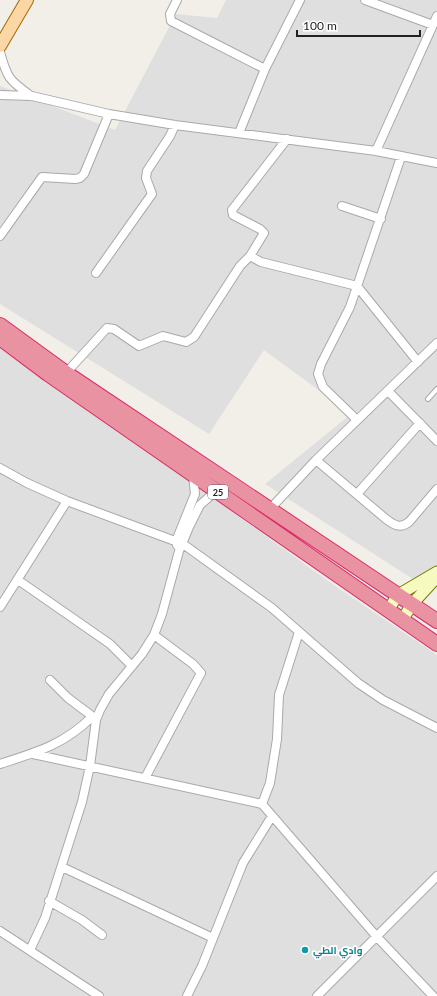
<svg xmlns="http://www.w3.org/2000/svg" width="437" height="996" font-family="Lato,Cairo,sans-serif">
  <rect width="100%" height="100%" fill="#f2efe9"/>
  <path fill="#e0dfdf" d="M226,0h211v580l-21,1 -151,-97 86,-70 -87,-64 -55,84 -209,-130v-218l115,44 61,-116 41,4z
    M0,342l325,237 112,76v341h-437z"/>
  <g fill="none" stroke-linecap="round" stroke-linejoin="round">
    <defs>
      <path id="lane" d="M428,399l9,-10"/>
      <path id="street" d="M177,0l-7,14 1,7 94,48
        M365,0l68,25
        M0,52c7,26 9,28 31,44
        M0,95l32,1 77,18 66,11 201,26 61,12
        M239,133l26,-64 35,-69
        M376,151l61,-135
        M342,206l39,13
        M0,236l42,-59 33,2 5,-1 4,-4 25,-60
        M250,256l11,6 96,24 61,76
        M96,273l56,-79 -6,-16 1,-7 23,-35 5,-11
        M66,373l41,-45 7,1 25,17 24,-10 23,6 8,-5 46,-71 10,-10 14,-23 -4,-4 -27,-14 -1,-5 55,-71
        M388,391l49,50
        M357,420l-34,-33 -5,-13 3,-10 29,-57 51,-150
        M316,460l70,59c8,6 14,10 23,3l28,-33
        M0,468l27,15 40,18 116,43 89,64 86,75 25,17 54,28
        M357,494l63,-71
        M271,508l45,-48 121,-117
        M177,545l-1,-4 19,-47 -2,-19
        M18,580l92,64 22,22
        M0,607l67,-106
        M50,680l18,18 28,21
        M33,754l229,50 115,133 56,59
        M0,764c37,-12 63,-19 92,-47
        M145,778l56,-105 -8,-9 -39,-29
        M262,804l8,-21 7,-44 2,-44 20,-63
        M62,867l151,71
        M49,901l33,19 20,15
        M0,931l99,65
        M30,950l15,-32 37,-116 8,-36 6,-46 4,-10 9,-16 33,-40 12,-19 8,-21 17,-63 10,-24 11,-22 16,-14
        M187,996l15,-30 41,-103 29,-47
        M317,996l120,-120"/>
      <path id="secondary" d="M388,610l10,-15 39,-23
        M402,620l11,-17 24,-26"/>
      <path id="primary" d="M0,46l27,-46"/>
      <path id="highway" d="M0,325l66,48 371,248
        M0,338l48,36 389,270"/>
    </defs>
    <use href="#lane" stroke="#a9a9a9" stroke-width="6"/>
    <use href="#street" stroke="#a9a9a9" stroke-width="10"/>
    <use href="#secondary" stroke="#707d05" stroke-width="13"/>
    <use href="#primary" stroke="#a06b00" stroke-width="14"/>
    <use href="#highway" stroke="#dc2a67" stroke-width="16"/>
    <use href="#lane" stroke="#fff" stroke-width="4"/>
    <use href="#street" stroke="#fff" stroke-width="8"/>
    <use href="#secondary" stroke="#f7fabf" stroke-width="11"/>
    <use href="#primary" stroke="#fcd6a4" stroke-width="12"/>
    <use href="#highway" stroke="#e892a2" stroke-width="14"/>
  </g>
  <circle fill="#0f9aa8" stroke="#fff" stroke-width="1.5" cx="305" cy="950" r="4"/>
  <g text-anchor="middle" dominant-baseline="central" stroke-width="3.5" stroke-linejoin="round" paint-order="stroke">
    <rect fill="#fff" stroke="#646464" stroke-width="1" x="208" y="485" width="20" height="14" rx="3"/>
    <g font-size="9" font-weight="bold" fill="#222">
      <text x="218" y="492">25</text>
    </g>
    <g font-size="10" font-weight="bold" fill="#0d838f" stroke="#fff" text-anchor="start">
      <text x="313" y="950">وادي الطي</text>
    </g>
  </g>
  <path d="M297 30v6h123v-6" fill="none" stroke="#222222" stroke-width="2"/>
  <text x="303" y="30" font-size="12" fill="#222222" stroke="#ffffff" stroke-width="3" paint-order="stroke">100 m</text>
</svg>
